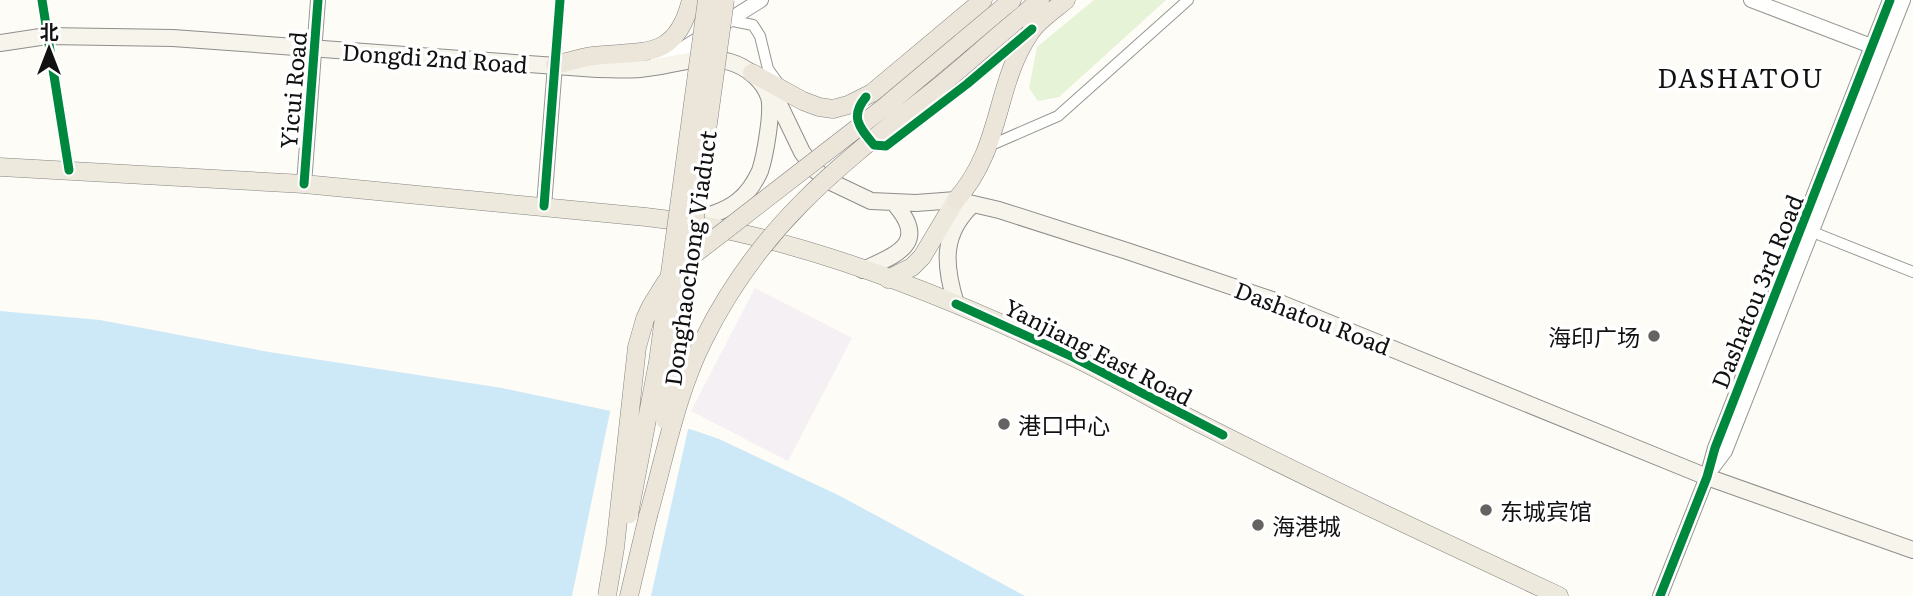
<svg xmlns="http://www.w3.org/2000/svg" width="1913" height="596" font-family="Literata,'Noto Sans SC',serif">
  <rect width="100%" height="100%" fill="#fdfcf7"/>
  <path fill="#f5f0f3" d="M755,288l97,50 -64,123 -97,-50z"/>
  <path fill="#e7f3d7" d="M1094,0h72l-107,97 -21,4 -9,-13 8,-41z"/>
  <path fill="#cde8f7" d="M0,311l100,9 169,32 233,36 156,33 35,9 26,9 121,57 185,100h-1025z"/>
  <path fill="#fdfcf7" d="M611,407l78,18 -38,171h-79z"/>
  <g fill="none" stroke-linecap="round" stroke-linejoin="round">
    <defs>
      <path id="minor" d="M42,0l27,170
        M728,20l25,5 7,11 8,33 10,14
        M555,65l5,-65
        M864,100c-14,17 -2,30 10,45l12,1 81,-62 55,-47
        M989,146l69,-30 130,-116
        M1805,229l108,43"/>
      <path id="tertiary" d="M1751,0l128,49
        M657,62l13,-5 91,-57
        M304,184l14,-184
        M544,206l11,-141
        M1713,467l12,-16 178,-451
        M1660,596l47,-119 8,-29 175,-448"/>
      <path id="secondary" d="M0,43l47,-7 126,2 424,31c14,0 29,1 43,0 29,-2 61,-16 90,-7 17,5 33,18 39,35 4,14 -4,59 -9,74 -5,11 -12,22 -22,30 -14,11 -31,15 -49,20
        M762,81l13,15 27,56 13,18 14,11 42,20 45,2 40,-3 43,10 128,41 148,50 432,176 206,73
        M863,270c35,-16 67,-27 30,-68
        M956,304c-12,-39 -15,-70 17,-100"/>
      <path id="primary" d="M0,167l304,17 342,33c142,15 297,77 425,139 46,22 90,48 136,71 116,59 234,114 352,169
        M888,279l24,-12 10,-10 34,-57"/>
      <path id="trunk" d="M1017,20l23,-20
        M962,42l50,-42
        M555,65c13,-3 25,-7 38,-9 49,-6 83,6 98,-56
        M752,73l51,28 16,6 14,2 15,-4 24,-12 111,-93
        M956,200c47,-53 38,-114 74,-167 8,-13 24,-23 36,-33
        M629,596l19,-80"/>
    </defs>
    <use href="#minor" stroke="#979795" stroke-width="12"/>
    <use href="#tertiary" stroke="#979795" stroke-width="16"/>
    <use href="#secondary" stroke="#8e8d8b" stroke-width="18"/>
    <use href="#primary" stroke="#858482" stroke-width="19"/>
    <use href="#trunk" stroke="#858482" stroke-width="19"/>
    <use href="#minor" stroke="#fffffe" stroke-width="10"/>
    <use href="#tertiary" stroke="#fffffe" stroke-width="14"/>
    <use href="#secondary" stroke="#f6f4eb" stroke-width="16"/>
    <use href="#primary" stroke="#ede9dc" stroke-width="18"/>
    <use href="#trunk" stroke="#ece5da" stroke-width="18"/>
    <defs>
      <path id="trunk-bridge" d="M665,420l14,-87 46,-333
        M629,514l29,-152 49,-362
        M648,516c17,-59 28,-122 56,-177 56,-113 132,-171 228,-247 29,-23 56,-48 85,-72
        M607,596l8,-48 22,-201 8,-28 6,-13 15,-24 17,-19 204,-158 75,-63"/>
    </defs>
    <use href="#trunk-bridge" stroke="#858482" stroke-width="19" stroke-linecap="butt"/>
    <use href="#trunk-bridge" stroke="#ece5da" stroke-width="18"/>
    <defs>
      <path id="cycleway" d="M42,0l27,170
        M866,97c-17,20 -6,31 8,48l12,1 81,-62 65,-55
        M304,184l14,-184
        M544,206l16,-206
        M956,304l117,53 150,78
        M1660,596l47,-119 8,-29 175,-448"/>
    </defs>
    <use href="#cycleway" stroke="#fff" stroke-width="13"/>
    <use href="#cycleway" stroke="#00873e" stroke-width="9"/>
  </g>
  <g fill="#646362" stroke="#fff" stroke-width="2.5">
    <circle cx="1654" cy="336" r="7"/>
    <circle cx="1004" cy="424" r="7"/>
    <circle cx="1486" cy="510" r="7"/>
    <circle cx="1258" cy="525" r="7"/>
  </g>
  <g text-anchor="middle" dominant-baseline="central" stroke-width="7" stroke-linejoin="round" paint-order="stroke">
    <g font-size="23" fill="#111" stroke="#fff">
      <text transform="translate(435 57) rotate(4)">Dongdi 2nd Road</text>
      <text transform="translate(292 90) rotate(-85)">Yicui Road</text>
      <text transform="translate(689 258) rotate(-82)">Donghaochong Viaduct</text>
      <text transform="translate(1756 291) rotate(-68)">Dashatou 3rd Road</text>
      <text transform="translate(1313 317) rotate(21)">Dashatou Road</text>
      <text transform="translate(1099 351) rotate(27)">Yanjiang East Road</text>
    </g>
    <g font-size="23" fill="#111" stroke="#fff" text-anchor="start">
      <text x="1640" y="336" text-anchor="end">海印广场</text>
      <text x="1018" y="424">港口中心</text>
      <text x="1500" y="510">东城宾馆</text>
      <text x="1272" y="525">海港城</text>
    </g>
    <g font-size="26" letter-spacing="2" fill="#111" stroke="#fff">
      <text x="1741" y="76">DASHATOU</text>
    </g>
  </g>
  <g transform="translate(49 49)" stroke="#ffffff" stroke-width="5" paint-order="stroke">
  <path d="M0-5L12 26L0 18L-12 26Z" fill="#111111"/>
  <text y="-10" font-size="19" font-weight="bold" text-anchor="middle" fill="#111111">北</text>
  </g>
</svg>
